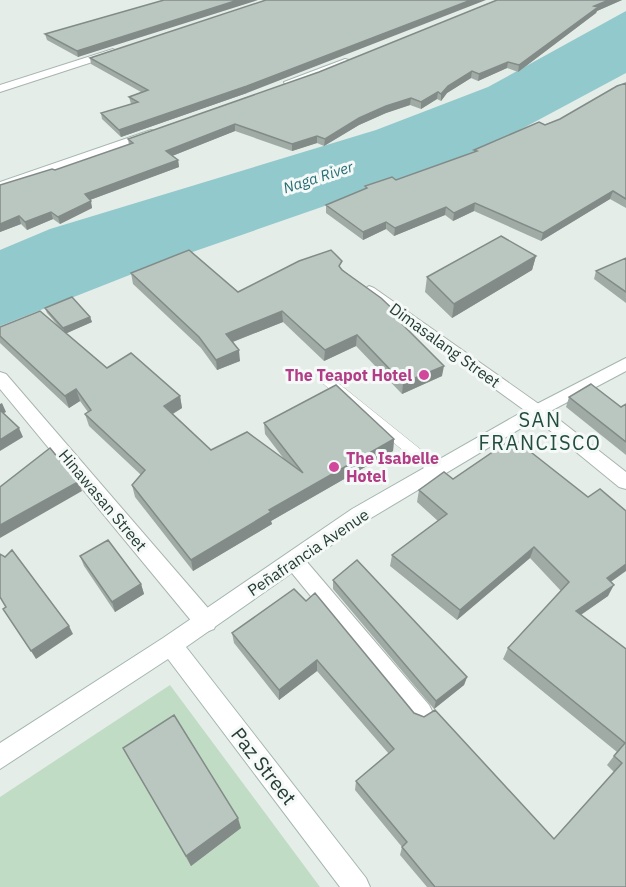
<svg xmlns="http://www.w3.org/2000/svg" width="626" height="887" font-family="'IBM Plex Sans',sans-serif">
  <rect width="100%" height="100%" fill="#e5ede8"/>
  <path fill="#c0dcc4" d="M170,685l150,202h-320v-90z"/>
  <path fill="#92c9cc" d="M626,11v62l-123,66 -66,28 -282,98 -155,61v-76l50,-21 326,-99 112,-43z"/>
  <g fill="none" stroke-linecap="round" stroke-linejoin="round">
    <defs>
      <path id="lane" d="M324,374l4,1 112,90 2,4 -2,4h-10l-110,-92 -2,-3 2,-3z"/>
      <path id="street" d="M113,49l5,3 -1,2 -117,38v-7z
        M369,286l5,2 169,119 83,65v17l-7,-2 -88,-72 -167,-121 -2,-3z
        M0,372l6,2 208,241 3,7 -3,7 -8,3 -8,-3 -198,-240z
        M294,552l7,3 128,150 4,8 -4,8 -8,3 -8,-3 -126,-154 -3,-6 3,-6z"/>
      <path id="secondary" d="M345,59l4,1v4l-56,20h-8l-1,-2z
        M151,130l4,1v6l-155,53v-8z
        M626,358v13l-83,44 -177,106 -180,126 180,231 4,9h-30l-172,-228 -168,110v-26l163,-105 189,-129 179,-102z"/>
    </defs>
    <use href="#lane" stroke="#a8b5ae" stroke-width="1"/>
    <use href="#street" stroke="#a8b5ae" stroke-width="2"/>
    <use href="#secondary" stroke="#a4b7af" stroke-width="2"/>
    <use href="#lane" fill="#fff" fill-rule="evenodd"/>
    <use href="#street" fill="#fff" fill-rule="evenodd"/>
    <use href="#secondary" fill="#fff" fill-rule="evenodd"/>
  </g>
  <path fill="#a0aba6" d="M164,0l-86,57 -31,-17 -2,-6z
    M497,0h125l-25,11 -1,2 -78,59 -11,-4 -29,13 -7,-3 -24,15 -6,8 -4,-2 -16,10 -11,-4 -24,8 -27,12 -35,21 -7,-3 -25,8 -57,-20 -63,25 6,4 1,7 -89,33 2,8 -32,16 -7,-5 -26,11 -6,-6 -21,8v-47l55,-15 74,-25 -1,-6 191,-67z
    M90,58l157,35 -126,44 -19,-18 -1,-6 30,-9 -2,-7 12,-5 -50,-28z
    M626,83v125l-16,-9 -69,42 -67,-30 -21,10 -8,-6 -51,21 -8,-7 -23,11 -37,-27v-8l39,-16v-3l31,-6 78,-28v-2l86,-31z
    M536,256l-4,14 -80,48 -27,-26 2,-15z
    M626,258v45l-32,-24 2,-8z
    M342,269l57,46v6l43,55 -40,18 -46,-48 -32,15 -41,-39 -50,20 7,19 -23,9 -16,-22 -68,-64 -2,-11 107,19z
    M45,308l45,9 2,5 -26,11 41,35 73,28 2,12 -9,6 38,36 73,9 -19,-25 -1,-11 130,16 -1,12 -122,70 1,3 -79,47 -58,-74 -3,-12 9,-10 -52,-49 -4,-12 3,-2 -8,-11 -11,7 -69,-65v-16l60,1 -13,-15z
    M569,397l52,10 5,-3v51l-60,-48z
    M453,479l158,103 -3,14 -27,19 45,34v238h-199l-27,-32 2,-8 -47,-57 1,-9 33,-27 -72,-83 -38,29 -45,-57 -2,-10 62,-44 120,124 140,126 60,-67 -7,-7 10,-13 -114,-93 5,-11 53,-57 -31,-33 -73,62 -67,-54 2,-11 46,-34 -21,-19 2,-12z
    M80,556l61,28 3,10 -29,18 -31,-46z
    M333,580l134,97 -3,8 -30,24 -101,-120z
    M123,748l118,80 -50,38z"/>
  <path fill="#828b87" d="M238,0h20l-180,57 -1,-6z
    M471,0h15l-239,93 -126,44 -2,-7z
    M609,0h13l-25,11 -1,2 -78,59 1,-7 75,-59z
    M508,62l-1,6 -29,13 1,-7z
    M472,71l-1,7 -24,15 -6,8v-7l7,-8z
    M438,92l-1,7 -16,10v-7z
    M411,98l-1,7 -24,8 -27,12 -35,21 1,-7 34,-21 27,-12z
    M235,124v7l-68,27 -1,-7z
    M317,136v7l-25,8v-7z
    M178,160l1,7 -92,34 -2,-7z
    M613,191l-3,8 -69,42 2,-8z
    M91,201l1,7 -32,16 -2,-7z
    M475,203l-1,8 -21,10 1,-8z
    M446,207l-1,8 -51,21 1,-8z
    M51,212l2,7 -26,11 -2,-8z
    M19,216l2,8 -21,8v-8z
    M386,222v7l-23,11v-8z
    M536,256l-4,14 -80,48 2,-14z
    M282,311l1,11 -56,22 -1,-10z
    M90,317l2,5 -27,12 -2,-6z
    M357,335l-1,11 -32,15 1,-11z
    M239,350l1,11 -23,9 -1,-10z
    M444,366l-2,10 -40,18 1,-11z
    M76,389l4,12 -11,7 -4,-12z
    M180,396l2,12 -15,9 -3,-11z
    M2,403l4,9 -6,3v-11z
    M19,428l4,9 -23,14v-11z
    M394,439l-1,12 -122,70 1,3 -79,47 -2,-11 78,-50z
    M78,482l4,9 -82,47v-13z
    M534,547l-4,11 -73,62 3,-10z
    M626,564v7l-25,18 6,-11z
    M141,584l3,10 -29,18 -3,-10z
    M614,585l-6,11 -38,26 6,-11z
    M69,626l4,8 -37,25 -5,-8z
    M317,660v11l-38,29v-10z
    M467,677l-3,8 -30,24 2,-8z
    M238,818l3,10 -50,38 -5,-10z"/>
  <path fill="#bac7c1" stroke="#828b87" stroke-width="1.5" d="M164,0h74l-161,51 -32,-17z
    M266,0h205l-224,86 -128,44 -18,-17 37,-11 -9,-5 19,-7 -58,-32z
    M497,0h112l-15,6 4,1 -79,58 -11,-3 -29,12 -7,-3 -24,15 -7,8 -3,-2 -17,10 -10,-4 -25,8 -27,12 -34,21 -8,-3 -25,8 -57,-20 -69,27 12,9 -93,34 6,7 -33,16 -7,-5 -26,10 -6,-6 -19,8v-39l52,-16 3,1 78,-27 -5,-4 191,-67z
    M626,83v116l-13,-8 -70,42 -68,-30 -21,10 -8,-6 -51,21 -9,-6 -23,10 -37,-27 41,-17 -2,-2 27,-9 4,3 81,-29 -3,-1 65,-28 6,3 15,-6 57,-33z
    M501,236l35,20 -82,48 -27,-27z
    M189,250l49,42 61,-31 32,-11 11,11 -3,5 3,4 39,28 18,17 -4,2 49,49 -41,17 -46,-48 -32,15 -43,-39 -56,23 13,16 -23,10 -17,-23 -68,-64z
    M626,258v34l-30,-21z
    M72,297l18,20 -27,11 -18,-20z
    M40,311l67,57 24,-15 49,43 -16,10 47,44 36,-18 56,41 -39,-50 72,-38 58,54 -125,71 2,2 -80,48 -59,-75 13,-15 -60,-56 6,-4 -15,-21 -11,7 -65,-60v-9z
    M591,384l30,23 5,-3v38l-57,-45z
    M0,410l19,18 -19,12z
    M513,438l75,59 12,-8 26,22v53l-19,14 7,7 -38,26 50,38v238h-191l-33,-40 5,-5 -51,-61 38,-32 -77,-89 -38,30 -47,-57 62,-44 12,12 9,-8 99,120 10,4 11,-7 119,129 68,-76 -8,-7 11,-13 -117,-95 61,-66 -35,-35 -74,63 -68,-55 55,-41 -28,-24 25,-18 9,7z
    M50,448l28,34 -78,43v-38z
    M108,540l33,44 -29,18 -32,-46z
    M12,550l57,76 -38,25 -28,-42 3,-2 -6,-10v-43l5,3z
    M357,560l110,117 -31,24 -103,-121z
    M174,715l64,103 -52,38 -63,-108z"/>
  <g fill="#d1479c" stroke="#f5f9f7" stroke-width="2">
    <circle cx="424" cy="375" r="6"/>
    <circle cx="334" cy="467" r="6"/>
  </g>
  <g text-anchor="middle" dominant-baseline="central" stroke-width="6" stroke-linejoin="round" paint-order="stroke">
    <g font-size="15" font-style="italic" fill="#256e74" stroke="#f5f9f7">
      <text transform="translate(318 177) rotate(-18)">Naga River</text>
    </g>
    <g font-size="16" fill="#253d34" stroke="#f5f9f7">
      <text transform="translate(445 345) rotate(36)">Dimasalang Street</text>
      <text transform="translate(103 500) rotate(50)">Hinawasan Street</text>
      <text transform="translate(308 552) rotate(-34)">Peñafrancia Avenue</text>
    </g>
    <g font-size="16" font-weight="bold" fill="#b23c85" stroke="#f5f9f7" text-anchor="end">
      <text x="412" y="375">The Teapot Hotel</text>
      <text x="346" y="458" text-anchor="start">The Isabelle<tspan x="346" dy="18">Hotel</tspan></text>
    </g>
    <g font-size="20" letter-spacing="1.5" fill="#234d3f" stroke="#f5f9f7">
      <text x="540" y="419">SAN<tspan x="540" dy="23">FRANCISCO</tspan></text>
    </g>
    <g font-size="20" fill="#253d34" stroke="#f5f9f7">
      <text transform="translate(264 766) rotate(52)">Paz Street</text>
    </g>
  </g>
</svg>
